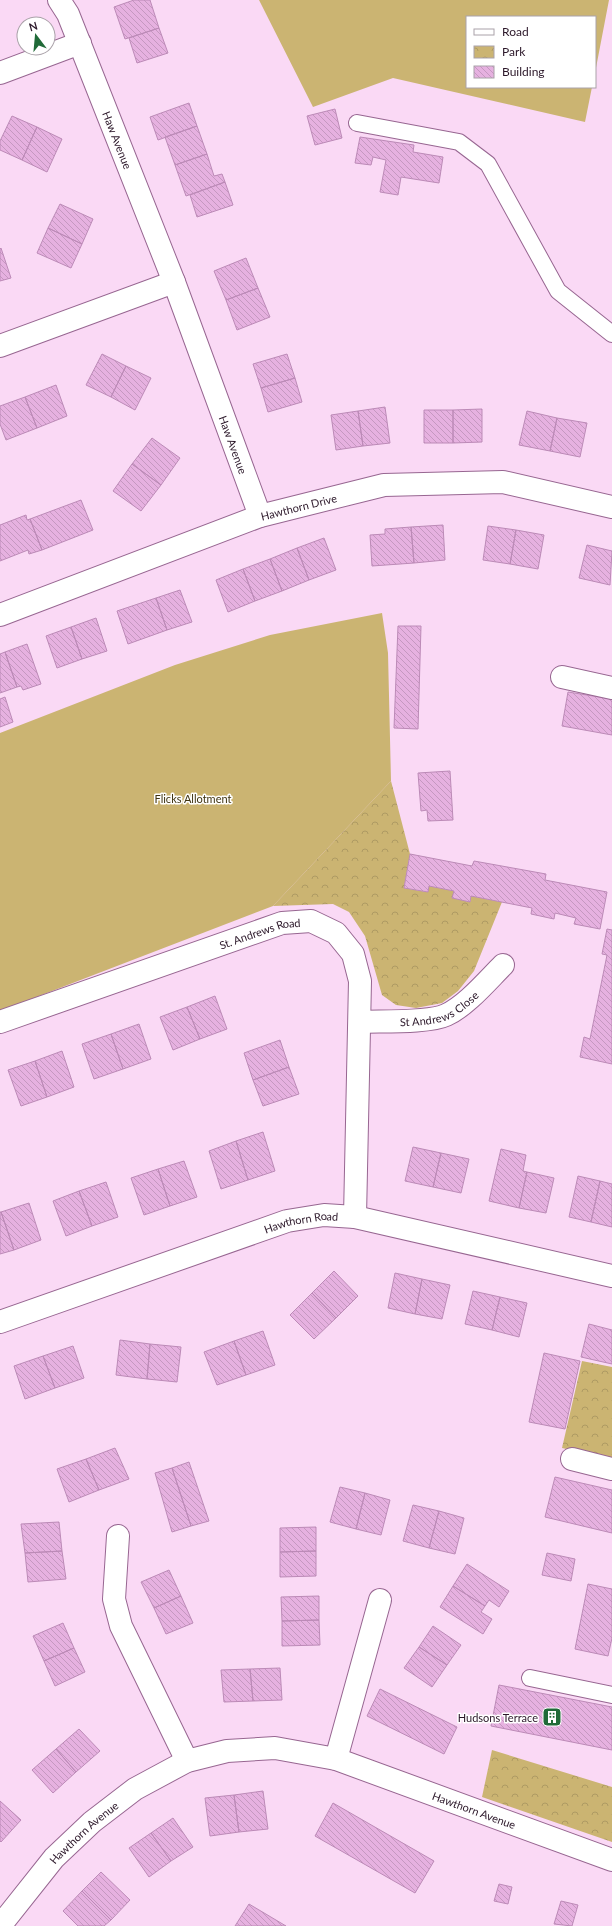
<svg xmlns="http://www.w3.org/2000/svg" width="612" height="1926" font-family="Lato,sans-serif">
  <defs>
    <pattern id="park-crowns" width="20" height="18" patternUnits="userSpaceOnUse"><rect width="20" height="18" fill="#cbb472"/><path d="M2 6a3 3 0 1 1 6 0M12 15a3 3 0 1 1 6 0" fill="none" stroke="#ae9a63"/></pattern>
    <pattern id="building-back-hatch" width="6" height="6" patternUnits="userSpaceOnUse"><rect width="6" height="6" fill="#e6b1e0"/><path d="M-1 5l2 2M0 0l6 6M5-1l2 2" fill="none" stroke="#c598c0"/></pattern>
  </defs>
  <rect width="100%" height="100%" fill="#fad9f5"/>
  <path fill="#cbb472" d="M259,0h350l-14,73v-56h-128v70h125l-7,35 -192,-44 -80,29z
    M382,613l6,40 3,128 -118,125 -273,105v-278l175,-68 95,-30z"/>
  <path fill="url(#park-crowns)" d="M391,781l19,73 -6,34 23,4 2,-6 25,5 -1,7 17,4 1,-6 31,6 -28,69 -16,20 -16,12 -26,5 -20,-3 -14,-10 -17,-59 -16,-24 -16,-8 -60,2z
    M582,1361l30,6v92l-50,-11z
    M492,1750l120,37v55l-130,-45z"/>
  <path fill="url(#building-back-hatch)" stroke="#bc8ab7" d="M134,0h16l9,28 -34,11 -11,-32z
    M159,28l9,25 -31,10 -8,-25z
    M189,103l8,23 -39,14 -8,-23z
    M335,109l7,29 -27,7 -8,-29z
    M12,116l25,11 -15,33 -22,-10v-9z
    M197,126l10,28 -32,11 -10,-28z
    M37,127l25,12 -15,33 -25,-12z
    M360,137l54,8 -1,7 30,5 -4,26 -38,-6 -3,18 -18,-3 6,-32 -13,-3 -2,8 -16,-2z
    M207,154l7,22 8,-2 3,8 -39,14 -11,-31z
    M225,182l8,23 -36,12 -7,-22z
    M60,204l33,15 -11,25 -34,-16z
    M48,228l34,16 -11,24 -34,-15z
    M1,248l10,30 -11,3v-32z
    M246,258l12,30 -32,12 -12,-29z
    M258,288l12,29 -33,13 -11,-30z
    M102,354l24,12 -15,31 -25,-12z
    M287,354l8,24 -34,10 -8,-24z
    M126,366l25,12 -16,32 -24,-13z
    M295,378l7,24 -34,10 -7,-24z
    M56,385l11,31 -30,12 -12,-31z
    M25,397l12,31 -31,12 -6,-16v-18z
    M385,407l5,36 -27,3 -5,-35z
    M482,409v33l-29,1v-33z
    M424,410h29v33h-29z
    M358,411l5,35 -27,4 -5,-35z
    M527,411l30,7 -7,33 -31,-6z
    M557,418l30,5 -7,34 -30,-6z
    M152,438l28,20 -19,27 -29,-21z
    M132,464l29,21 -20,26 -28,-20z
    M81,500l12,30 -51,20 -12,-31z
    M26,515l1,5 3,-1 12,31 -13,4 -1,-4 -28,11v-36z
    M443,525l2,35 -31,3 -3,-36z
    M488,526l28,4 -6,34 -27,-4z
    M411,527l3,36 -42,3 -2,-31 15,-1v-5z
    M516,530l28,5 -6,34 -28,-5z
    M324,538l12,32 -27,10 -12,-32z
    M587,545l25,6 -2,34 -31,-7z
    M297,548l12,32 -27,11 -12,-32z
    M270,559l12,32 -27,10 -12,-32z
    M243,569l12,32 -27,11 -12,-32z
    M180,590l12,32 -25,8 -11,-32z
    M156,598l11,32 -39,14 -11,-33z
    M96,618l11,33 -25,8 -11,-32z
    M398,626h23l-3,103 -24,-1z
    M71,627l11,32 -25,9 -11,-32z
    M27,644l14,40 -18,6 -2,-4 -4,1 -12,-35z
    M5,652l12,35 -17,6v-39z
    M568,692l44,7v36l-50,-9z
    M5,697l8,25 -13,5v-28z
    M450,771l3,49 -25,1 -1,-11 -6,1 -3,-38z
    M410,854l62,12 2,-5 72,13 -1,6 62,12 -7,37 -26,-5 2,-6 -21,-5 -1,6 -23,-5 1,-6 -61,-12 -1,6 -18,-4 2,-7 -25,-5 -1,6 -24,-4z
    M607,929l5,1v134l-32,-7 4,-20 6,2 17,-84 -5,-1z
    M215,996l12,33 -27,10 -13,-32z
    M187,1007l13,32 -27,11 -13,-33z
    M139,1024l12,35 -28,10 -12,-35z
    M111,1034l12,35 -29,10 -12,-35z
    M280,1040l9,27 -36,13 -9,-27z
    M62,1051l12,36 -27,10 -12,-36z
    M35,1061l12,36 -26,9 -13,-36z
    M289,1067l10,27 -36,12 -10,-26z
    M263,1132l12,39 -27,9 -12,-39z
    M236,1141l12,39 -27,9 -12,-38z
    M413,1147l28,6 -8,34 -28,-6z
    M501,1149l25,6 -3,16 4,1 -8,36 -30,-7z
    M441,1153l28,6 -8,34 -28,-6z
    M184,1161l13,36 -27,9 -12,-37z
    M158,1169l12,37 -26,9 -13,-37z
    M527,1172l27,6 -8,35 -27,-5z
    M578,1176l22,5 -9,41 -22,-5z
    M600,1181l12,3v43l-21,-5z
    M106,1182l12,35 -26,9 -13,-35z
    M79,1191l13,35 -26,10 -13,-35z
    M29,1203l12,37 -27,10 -13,-38z
    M0,1212h1l13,38 -14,4z
    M334,1271l24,25 -22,22 -24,-25z
    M395,1273l27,6 -7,35 -27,-6z
    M422,1279l28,6 -8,34 -27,-5z
    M473,1291l27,6 -8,33 -27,-6z
    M312,1293l24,25 -22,21 -24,-24z
    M500,1297l27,6 -8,34 -27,-7z
    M589,1324l23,6v34l-31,-7z
    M263,1331l12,34 -29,10 -12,-34z
    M120,1340l30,4 -3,35 -31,-4z
    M234,1341l12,34 -29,10 -13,-33z
    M150,1344l31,3 -4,35 -30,-3z
    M73,1346l11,32 -29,10 -12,-32z
    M544,1353l36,8 -15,68 -36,-7z
    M43,1356l12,32 -30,11 -11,-33z
    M115,1448l14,31 -30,11 -13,-31z
    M86,1459l13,31 -30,12 -12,-33z
    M189,1462l20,59 -18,5 -19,-58z
    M172,1468l19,58 -19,6 -17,-59z
    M555,1477l57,13v43l-67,-16z
    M340,1487l25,6 -9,36 -26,-7z
    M365,1493l25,7 -9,35 -25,-6z
    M413,1505l26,6 -10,37 -26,-7z
    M439,1511l25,7 -9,36 -26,-6z
    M59,1522l3,29 -37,2 -4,-29z
    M316,1527v24l-36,1v-24z
    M62,1551l4,28 -38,3 -3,-29z
    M316,1551v25l-36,1v-25z
    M547,1553l28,6 -4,22 -29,-6z
    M467,1564l42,27 -10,16 -10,-7 -4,6 -32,-20z
    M169,1570l12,26 -27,12 -13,-26z
    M588,1584l24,5v49l-4,18 -33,-7z
    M453,1586l32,20 -4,6 11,7 -9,15 -43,-27z
    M181,1596l12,27 -27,11 -12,-26z
    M319,1596v24l-37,1 -1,-24z
    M319,1620l1,25 -38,1v-25z
    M63,1623l11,25 -30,13 -11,-25z
    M433,1626l28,19 -14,20 -28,-18z
    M419,1647l28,18 -15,22 -28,-19z
    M74,1648l11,24 -30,14 -11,-25z
    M280,1668l2,32 -29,1 -3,-32z
    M250,1669l3,32 -29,1 -3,-32z
    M499,1685l113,22v43l-121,-24z
    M380,1689l77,38 -13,27 -77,-38z
    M79,1729l21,22 -24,21 -20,-23z
    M56,1749l20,23 -23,21 -21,-23z
    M263,1791l5,38 -29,3 -5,-37z
    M234,1795l5,37 -29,4 -5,-38z
    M0,1801l21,19 -20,22 -1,-1z
    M333,1803l101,58 -19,32 -100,-57z
    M173,1818l20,29 -22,14 -20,-28z
    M151,1833l20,28 -22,16 -20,-29z
    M101,1872l29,28 -19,20 -29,-29z
    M499,1884l13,3 -4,17 -14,-3z
    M82,1891l29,29 -7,6h-26l-15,-15z
    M561,1901l17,4 -6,21 -18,-2z
    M249,1904l37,22h-51z"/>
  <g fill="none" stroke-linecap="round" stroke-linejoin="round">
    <defs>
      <path id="lane" d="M357,123l102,19 29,22 70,127 54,43
        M530,1678l82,17"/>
      <g id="street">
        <path id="s1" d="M59,0l9,14 106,268 86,234"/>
        <path d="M0,73l80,-30"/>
        <path d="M0,346l174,-64"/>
        <path id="s2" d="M0,615l260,-99 124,-31 119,-3 109,25"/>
        <path d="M562,677l50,11"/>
        <path id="s3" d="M0,1022l282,-99 29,-2 25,12 17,21 7,27 -5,236"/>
        <path id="s4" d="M360,1022c21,-1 69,1 86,-7 20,-9 41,-34 57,-50"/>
        <path id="s5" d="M0,1322l287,-101 37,-6 31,2 257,59"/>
        <path d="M572,1459l40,10"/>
        <path d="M118,1536l-4,63 7,27 66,135"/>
        <path d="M336,1759l44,-159"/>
        <path id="s6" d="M0,1926l54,-68 38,-36 43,-33 52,-28 40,-10 48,-3 61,11 276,101"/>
      </g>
    </defs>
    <use href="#lane" stroke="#976691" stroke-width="18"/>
    <use href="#street" stroke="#976691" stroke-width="24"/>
    <use href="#lane" stroke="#fff" stroke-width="16"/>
    <use href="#street" stroke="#fff" stroke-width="22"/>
  </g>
  <defs>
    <symbol id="building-square" viewBox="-11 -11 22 22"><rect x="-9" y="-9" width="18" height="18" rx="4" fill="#206a38" stroke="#fff"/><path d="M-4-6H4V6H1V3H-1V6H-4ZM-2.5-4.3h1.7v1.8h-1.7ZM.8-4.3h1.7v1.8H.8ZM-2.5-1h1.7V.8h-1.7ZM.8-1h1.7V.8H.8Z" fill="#fff"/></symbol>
  </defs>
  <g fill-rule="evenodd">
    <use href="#building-square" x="541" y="1706" width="22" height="22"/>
  </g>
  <g text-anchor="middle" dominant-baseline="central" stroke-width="3" stroke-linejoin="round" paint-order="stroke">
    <g font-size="11" fill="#2b1729" stroke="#fff">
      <text stroke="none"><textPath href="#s1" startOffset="152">Haw Avenue</textPath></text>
      <text stroke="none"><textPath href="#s1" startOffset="478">Haw Avenue</textPath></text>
      <text stroke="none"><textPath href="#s2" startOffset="318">Hawthorn Drive</textPath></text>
      <text stroke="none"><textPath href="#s3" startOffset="275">St. Andrews Road</textPath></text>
      <text stroke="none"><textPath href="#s4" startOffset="82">St Andrews Close</textPath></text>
      <text stroke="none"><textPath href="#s5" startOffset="318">Hawthorn Road</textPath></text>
      <text stroke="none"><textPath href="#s6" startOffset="551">Hawthorn Avenue</textPath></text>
      <text stroke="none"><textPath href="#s6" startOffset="126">Hawthorn Avenue</textPath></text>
    </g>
    <g font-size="11" fill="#3e3310" stroke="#fff">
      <text x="193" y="798">Flicks Allotment</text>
    </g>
    <g font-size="11" fill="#2b1729" stroke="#fff" text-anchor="end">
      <text x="538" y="1717">Hudsons Terrace</text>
    </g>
  </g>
  <rect x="466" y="16" width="130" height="72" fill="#ffffff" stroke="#aaa2a9"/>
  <rect x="474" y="29" width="20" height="6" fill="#ffffff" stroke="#aaa2a9"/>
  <text x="502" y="36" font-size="12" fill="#2b1729">Road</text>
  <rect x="474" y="46" width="20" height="12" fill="url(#park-crowns)" stroke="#aaa2a9"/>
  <text x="502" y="56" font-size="12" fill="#2b1729">Park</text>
  <rect x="474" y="66" width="20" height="12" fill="url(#building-back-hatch)" stroke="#aaa2a9"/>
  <text x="502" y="76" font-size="12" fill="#2b1729">Building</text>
  <g transform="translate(36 36) rotate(344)"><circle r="19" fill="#ffffff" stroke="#aaa2a9"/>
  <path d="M0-3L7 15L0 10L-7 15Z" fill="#206a38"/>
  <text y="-6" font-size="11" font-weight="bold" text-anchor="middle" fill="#2b1729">N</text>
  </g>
</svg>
